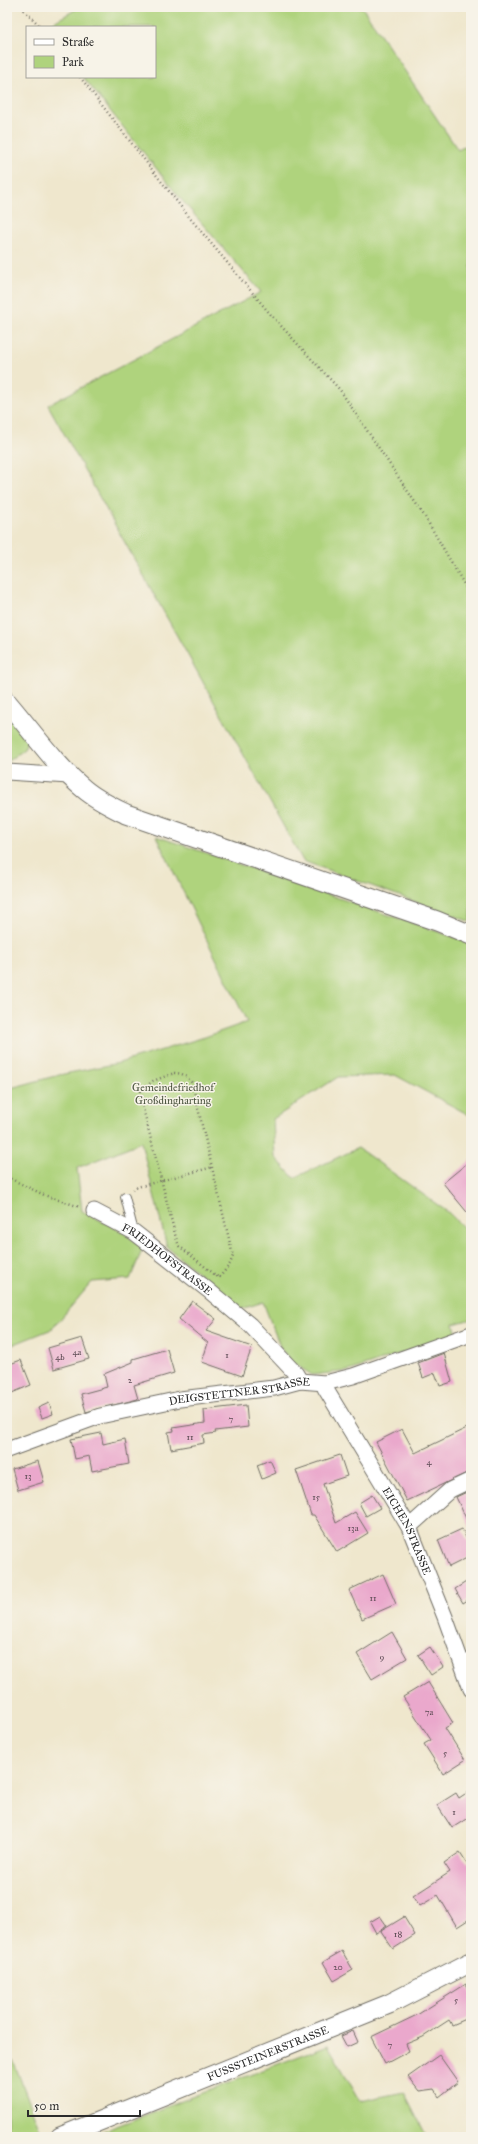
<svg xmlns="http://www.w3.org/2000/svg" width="478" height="2144" font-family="'IM FELL Great Primer',serif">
  <rect width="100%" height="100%" fill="#f7f3e8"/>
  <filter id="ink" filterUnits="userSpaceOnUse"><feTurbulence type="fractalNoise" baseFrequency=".025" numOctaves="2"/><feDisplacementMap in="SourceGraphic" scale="8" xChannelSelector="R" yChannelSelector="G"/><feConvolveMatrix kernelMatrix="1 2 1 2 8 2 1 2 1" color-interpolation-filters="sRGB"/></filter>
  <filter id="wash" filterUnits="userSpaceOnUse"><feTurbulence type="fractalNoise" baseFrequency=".012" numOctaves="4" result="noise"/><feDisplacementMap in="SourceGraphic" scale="16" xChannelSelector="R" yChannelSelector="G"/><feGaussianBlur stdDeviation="0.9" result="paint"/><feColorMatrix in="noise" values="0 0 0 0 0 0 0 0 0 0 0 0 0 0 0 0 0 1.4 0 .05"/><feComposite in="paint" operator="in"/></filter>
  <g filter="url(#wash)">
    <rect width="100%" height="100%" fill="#efe7cd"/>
    <path fill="#afd37d" stroke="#6d7f54" d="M80,7h282l96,143 13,-7v779l-168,-61 -255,-456 213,-113 -81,-94 -97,-121h72v-50h-110z
      M7,710l20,31 -3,8 -16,12z
      M156,836l315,107v173l-76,-41 -57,2 -65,42 2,38 19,21 64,-30 91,65 22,22v84l-17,5 3,10 -108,37 -37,4 -19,-12 -12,-14 -18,-47 -21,7 -75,-62 -26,-105 -64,26 5,43 42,22 19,15 -13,31 -38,3 -40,47 -45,18v-258l52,-14 60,-12 86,-26 42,-15z
      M7,2044l34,89 -11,4h-23z
      M328,2045l32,56 44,-9 23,45h-339z"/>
    <g id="blocks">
      <path fill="#eaa8cc" d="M471,1160v57l-28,-34z
        M192,1301l24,18 -10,12 46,16 -10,29 -40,-14 6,-19 -29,-24z
        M82,1338l7,21 -35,10 -6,-21z
        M167,1349l7,24 -40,12 4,14 -52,13 -5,-18 26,-7 -3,-13 29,-12v-3z
        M444,1353l8,29 -12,4 -5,-13 -12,5 -5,-15z
        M21,1360l10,25 -24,10v-30z
        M49,1403l4,11 -11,4 -4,-10z
        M246,1405l2,22 -33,4 1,2 -13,2 1,8 -33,6 -3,-17 6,-1 -1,-3 32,-5 -1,-13z
        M471,1426v45l-64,30 -31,-59 26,-13 13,24z
        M101,1433l2,11 22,-5 4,25 -37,7 -3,-15 -14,3 -4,-20z
        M340,1455l7,21 -24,8 13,39 19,-11 13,21 -31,19 -23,-37h-3l-15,-45z
        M270,1460l6,13 -14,6 -5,-14z
        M38,1461l6,21 -26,8 -6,-21z
        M471,1490v39l-15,-32z
        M372,1495l8,13 -14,8 -7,-13z
        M462,1529l9,19v8l-22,11 -11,-27z
        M383,1574l13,30 -34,15 -13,-29z
        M471,1579v19l-8,5 -8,-14z
        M392,1632l15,26 -35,21 -15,-25z
        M430,1647l13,20 -12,8 -13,-20z
        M428,1682l25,41 -8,5 20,32 -22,14 -19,-30 7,-4 -28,-43z
        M471,1790v26l-19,12 -15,-23 19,-12 3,5z
        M460,1852l7,11 4,-3v58l-14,9 -19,-32 -18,11 -7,-10 37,-24 -6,-9z
        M380,1916l7,10 -11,7 -6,-11z
        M404,1917l11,18 -22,14 -12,-18z
        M342,1951l11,19 -19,11 -11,-19z
        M466,1984l5,8v25l-19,8 -3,-5 -26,17 -17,7 3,7 -24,13 -14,-27 46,-22z
        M353,2031l5,11 -11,5 -6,-11z
        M439,2055l19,27 -19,15 -5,-8 -15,2 -11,-14z"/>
    </g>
  </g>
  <g filter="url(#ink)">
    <use href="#blocks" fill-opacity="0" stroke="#706d64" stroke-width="1"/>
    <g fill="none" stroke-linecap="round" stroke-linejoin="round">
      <defs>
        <path id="service" d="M125,1197l9,35
          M462,1665l9,-9"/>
        <g id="minor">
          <path d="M7,772l62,4"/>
          <path id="s1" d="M94,1211l40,21 74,58 42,35 46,49 4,7"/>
          <path id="s2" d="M325,1383v5l84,139 36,90 26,72"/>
          <path id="s3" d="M7,1450l93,-34 80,-17 94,-11 26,-7 25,2 28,-7 118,-42"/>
          <path d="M409,1527l41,-37 21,-10"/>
        </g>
        <g id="tertiary">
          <path d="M7,702c25,29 48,63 77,87 13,11 28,18 42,25l311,107 34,14"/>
          <path id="s4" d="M60,2137l329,-133 82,-42"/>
        </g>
      </defs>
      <use href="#service" stroke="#706d64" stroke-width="10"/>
      <use href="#minor" stroke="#706d64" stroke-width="17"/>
      <use href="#tertiary" stroke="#706d64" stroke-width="21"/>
      <path stroke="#706d64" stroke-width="2.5" stroke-dasharray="1 3" stroke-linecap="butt" d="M21,7l20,20
        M80,77l109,140 82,98 69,75 85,127 46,79
        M174,1073c9,0 13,3 18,10l41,173 -3,8 -11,14 -40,-32 -3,-8 -35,-138v-9l12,-10z
        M7,1177l37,18 36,12
        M133,1190l4,-3 76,-20"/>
      <use href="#service" stroke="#fff" stroke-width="8"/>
      <use href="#minor" stroke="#fff" stroke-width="15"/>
      <use href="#tertiary" stroke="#fff" stroke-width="19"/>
    </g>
  </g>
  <g text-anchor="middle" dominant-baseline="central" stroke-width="3" stroke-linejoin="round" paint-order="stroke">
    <g font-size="9" fill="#5b4a53">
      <text x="77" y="1351">4a</text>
      <text x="227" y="1354">1</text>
      <text x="60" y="1356">4b</text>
      <text x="130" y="1379">2</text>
      <text x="231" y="1418">7</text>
      <text x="190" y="1436">11</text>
      <text x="429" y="1461">4</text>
      <text x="28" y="1475">13</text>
      <text x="316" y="1496">15</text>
      <text x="353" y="1527">13a</text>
      <text x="373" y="1597">11</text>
      <text x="382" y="1656">9</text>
      <text x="429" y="1711">7a</text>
      <text x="445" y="1752">5</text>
      <text x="454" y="1811">1</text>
      <text x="398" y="1933">18</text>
      <text x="338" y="1966">20</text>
      <text x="456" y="1999">5</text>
      <text x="390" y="2044">7</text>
    </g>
    <g font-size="11" fill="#4c5540" stroke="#f7f3e8">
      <text x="173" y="1087">Gemeindefriedhof<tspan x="173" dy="13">Großdingharting</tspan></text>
    </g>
    <g font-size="11" fill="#2b2b2b" stroke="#f7f3e8">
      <text stroke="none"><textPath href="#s1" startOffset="88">FRIEDHOFSTRASSE</textPath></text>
      <text stroke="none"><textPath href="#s3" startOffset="241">DEIGSTETTNER STRASSE</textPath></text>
      <text stroke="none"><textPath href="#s2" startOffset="170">EICHENSTRASSE</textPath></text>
      <text stroke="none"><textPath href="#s4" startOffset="224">FUSSSTEINERSTRASSE</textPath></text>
    </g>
  </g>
  <rect width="478" height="2144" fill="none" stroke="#f7f3e8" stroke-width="24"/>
  <rect x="26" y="26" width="130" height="52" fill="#f7f3e8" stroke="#a5a39c"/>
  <rect x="34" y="39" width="20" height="6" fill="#ffffff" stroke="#a5a39c"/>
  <text x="62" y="46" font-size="12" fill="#2b2b2b">Straße</text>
  <rect x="34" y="56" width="20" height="12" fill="#afd37d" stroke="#a5a39c"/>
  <text x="62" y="66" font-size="12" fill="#2b2b2b">Park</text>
  <path d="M28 2110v6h112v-6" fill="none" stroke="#2b2b2b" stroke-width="2"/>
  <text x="34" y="2110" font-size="12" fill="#2b2b2b" stroke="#f7f3e8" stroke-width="3" paint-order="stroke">50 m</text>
</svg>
